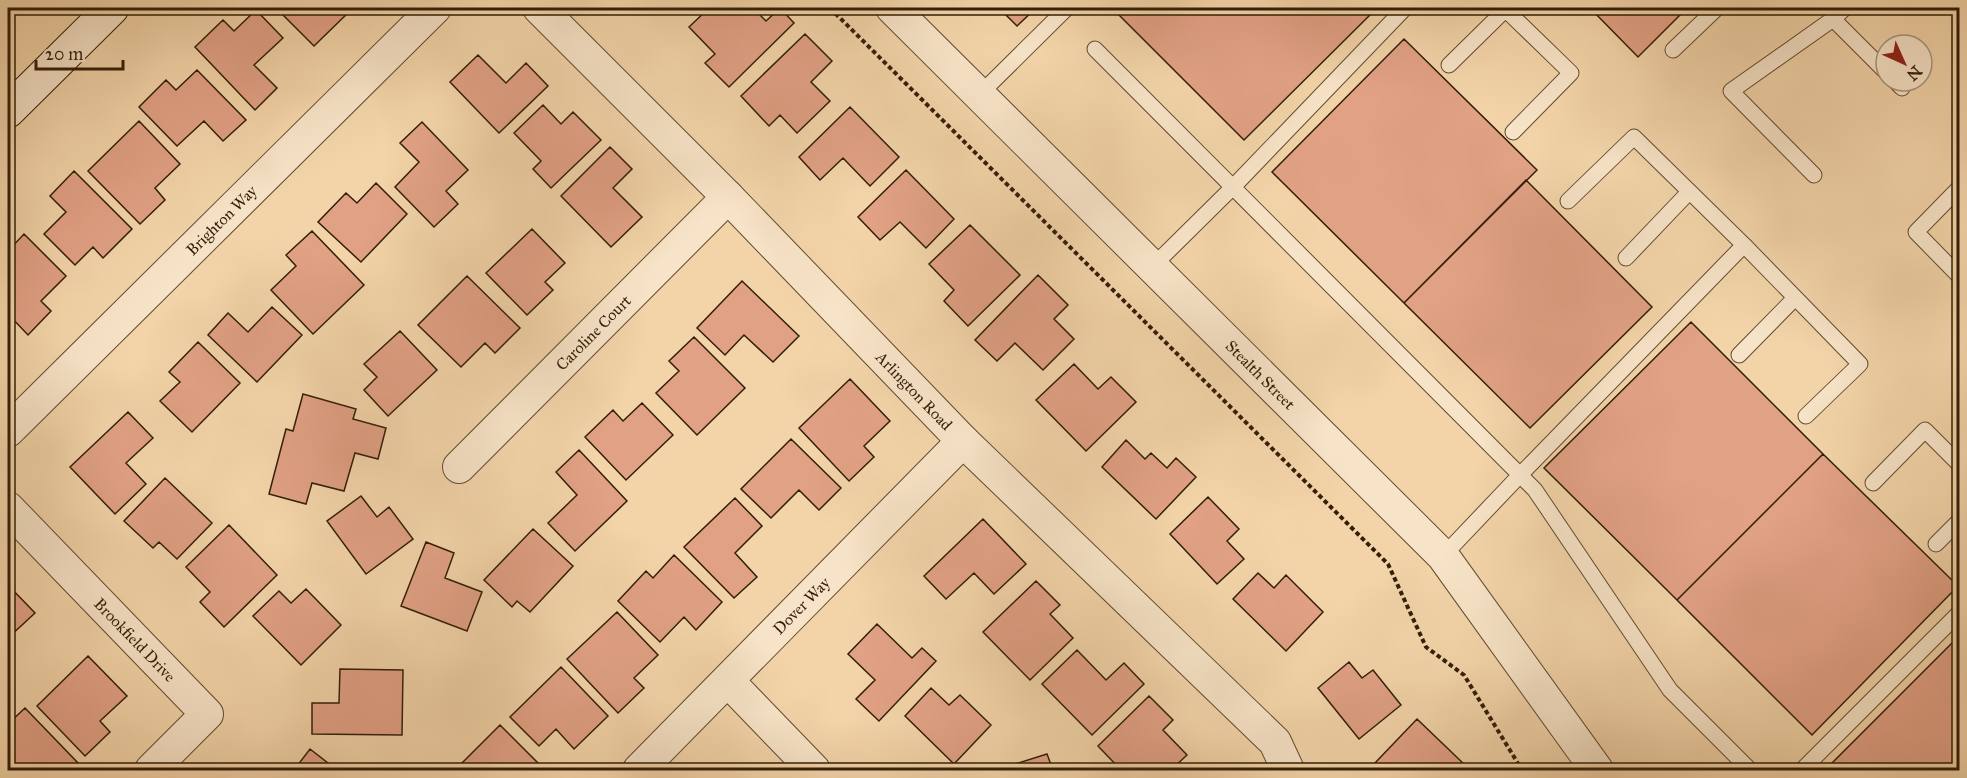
<svg xmlns="http://www.w3.org/2000/svg" width="1967" height="778" font-family="'IM FELL Great Primer',serif">
  <rect width="100%" height="100%" fill="#f3d4a9"/>
  <filter id="stains"><feTurbulence type="fractalNoise" baseFrequency=".00333" numOctaves="4"/><feColorMatrix values="0 0 0 0 .2 0 0 0 0 .09 0 0 0 0 .02 0 0 0 .5 -.17"/></filter>
  <radialGradient id="worn" r=".72"><stop offset=".6" stop-color="#630" stop-opacity="0"/><stop offset="1" stop-color="#630" stop-opacity=".3"/></radialGradient>
  <path fill="#e1a185" stroke="#321e08" stroke-width="1.5" d="M276,8h77l-39,38z
    M678,8h12l-6,6z
    M709,8h44l13,13 14,-13 14,15 -65,64 -24,-24 10,-9 -26,-27z
    M999,8h37l-19,18z
    M1118,8h259l-133,132 -129,-129z
    M1590,8h97l-49,49z
    M256,10l27,28 -29,27 23,23 -22,22 -60,-63 28,-27 11,11z
    M805,34l27,27 -21,21 19,19 -33,32 -17,-18 -11,11 -28,-30z
    M1404,39l133,131 -133,133 -132,-131z
    M478,55l28,28 20,-20 22,23 -49,47 -49,-51z
    M197,70l49,50 -23,21 -19,-20 -27,25 -38,-39 27,-27 10,10z
    M543,105l18,19 12,-12 28,28 -50,48 -18,-19 8,-8 -27,-28z
    M850,107l49,50 -29,29 -27,-28 -23,22 -21,-23z
    M139,121l41,43 -25,24 10,12 -25,24 -52,-53z
    M422,122l46,48 -22,21 12,13 -24,23 -39,-40 24,-25 -19,-19z
    M610,147l22,22 -19,19 29,29 -31,30 -50,-51z
    M906,170l48,49 -28,29 -26,-26 -20,18 -22,-23z
    M74,171l58,58 -29,29 -10,-11 -18,18 -31,-31 22,-22 -16,-16z
    M1526,180l126,127 -122,121 -126,-125z
    M376,183l31,31 -46,48 -43,-40 28,-29 11,10z
    M970,225l50,50 -52,51 -24,-25 10,-11 -25,-26z
    M532,229l33,34 -20,19 8,8 -26,25 -41,-42z
    M312,231l52,54 -51,49 -42,-44 25,-24 -10,-11z
    M24,234l42,42 -25,25 10,10 -23,24 -20,-21v-63z
    M1038,275l30,30 -14,14 20,20 -31,31 -28,-27 -18,18 -22,-21z
    M467,276l53,52 -25,25 -10,-10 -24,24 -43,-42z
    M742,281l57,55 -26,26 -29,-27 -19,20 -28,-27z
    M272,307l30,28 -45,47 -49,-47 20,-22 20,19z
    M1691,322l132,132 -146,146 -133,-132z
    M400,331l37,39 -49,46 -24,-26 13,-13 -13,-13z
    M694,337l51,51 -48,47 -41,-42 23,-22 -10,-10z
    M8,338l6,7 -6,7z
    M198,342l42,41 -48,49 -32,-31 20,-19 -11,-10z
    M1074,364l24,25 13,-12 25,25 -50,49 -50,-51z
    M850,379l40,42 -26,25 10,11 -25,24 -50,-53z
    M303,394l53,15 -3,10 33,9 -8,31 -23,-6 -11,38 -32,-8 -6,21 -37,-10 17,-65 7,2z
    M642,403l31,32 -47,45 -41,-43 28,-27 10,11z
    M128,412l25,26 -27,25 20,21 -31,30 -45,-47z
    M791,439l50,49 -22,22 -20,-20 -28,28 -30,-29z
    M1126,440l19,19 6,-6 16,15 9,-10 20,19 -40,42 -54,-52z
    M579,450l48,51 -52,50 -27,-28 29,-28 -21,-23z
    M1823,454l135,132 -146,149 -135,-135z
    M165,478l47,45 -35,36 -18,-17 -6,6 -29,-27z
    M361,496l16,21 12,-10 24,32 -47,35 -39,-53z
    M1208,497l31,32 -12,12 17,18 -27,25 -47,-50z
    M735,498l27,28 -27,27 22,24 -23,21 -50,-51z
    M983,519l43,45 -32,30 -20,-21 -28,26 -22,-23z
    M229,525l48,50 -53,52 -24,-25 10,-10 -24,-25z
    M533,529l40,37 -43,46 -13,-11 -5,6 -28,-27z
    M426,542l28,11 -9,25 37,14 -15,39 -66,-25z
    M674,555l48,47 -26,28 -12,-13 -24,25 -42,-41 28,-30 7,7z
    M1258,573l16,15 12,-13 37,37 -37,39 -53,-52z
    M1036,581l24,24 -10,9 23,24 -43,42 -47,-48z
    M8,585l27,28 -26,24 -1,-2z
    M306,589l35,36 -40,40 -48,-49 26,-25 12,12z
    M617,612l41,43 -24,23 10,10 -26,25 -51,-54z
    M877,624l35,34 10,-10 14,13 -57,60 -23,-22 19,-19 -27,-26z
    M1960,635v135h-135z
    M1077,650l29,30 18,-17 20,21 -52,51 -50,-51z
    M88,656l39,40 -27,25 10,11 -25,24 -48,-50z
    M1349,662l13,16 11,-8 28,35 -42,34 -41,-51z
    M561,667l47,49 -34,33 -18,-20 -17,17 -29,-29z
    M340,669l63,1 -1,65 -90,-1v-31h27z
    M931,688l18,17 11,-10 31,30 -37,39 -49,-48z
    M1149,696l24,24 -10,10 24,25 -16,15h-50l-23,-24z
    M25,708l53,55 -8,7h-62v-21l3,-3 -3,-4v-18z
    M1417,719l49,47 -5,4h-81l-6,-6z
    M500,725l43,43 -3,2h-85z
    M310,749l27,21h-43z
    M1047,754l6,16h-57z
    M740,764l6,6h-13z"/>
  <g fill="none" stroke-linecap="round" stroke-linejoin="round">
    <defs>
      <path id="lane" d="M1504,8l67,65 -58,59
        M1845,8l-12,11 53,53
        M1095,49l425,426 224,-230 -110,-108 -66,64
        M1673,50l44,-42
        M1449,65l57,-56
        M1895,81l7,7
        M980,94l87,-86
        M1814,175l-83,-84 102,-72
        M1960,187l-44,45 44,45
        M1744,245l116,119 -54,52
        M1626,258l63,-66
        M1153,266l80,-79 172,-179
        M1739,355l56,-57
        M1873,483l52,-53 35,35
        M1936,544l24,-24
        M1443,556l77,-81 15,15 135,200 80,80
        M1802,770l158,-158"/>
      <g id="street">
        <path id="s1" d="M539,8l189,189 235,244 312,301 13,28"/>
        <path id="s2" d="M892,8l551,548 154,214"/>
        <path id="s3" d="M8,431l427,-423"/>
        <path id="s4" d="M459,467l269,-270"/>
        <path id="s5" d="M8,508l199,206 -56,56"/>
        <path d="M728,681l86,89"/>
        <path id="s6" d="M639,770l324,-329"/>
      </g>
      <path id="secondary" d="M8,111l104,-103"/>
    </defs>
    <use href="#lane" stroke="#624c30" stroke-width="17"/>
    <use href="#street" stroke="#624c30" stroke-width="34"/>
    <use href="#secondary" stroke="#321e08" stroke-width="35"/>
    <path stroke="#321e08" stroke-width="4" stroke-dasharray="4.5 3" stroke-linecap="butt" d="M830,8l558,556 38,83 38,28 58,95"/>
    <use href="#lane" stroke="#f7e3c7" stroke-width="15"/>
    <use href="#street" stroke="#f7e3c7" stroke-width="32"/>
    <use href="#secondary" stroke="#f7e3c7" stroke-width="33"/>
  </g>
  <g text-anchor="middle" dominant-baseline="central" stroke-width="4.5" stroke-linejoin="round" paint-order="stroke">
    <g font-size="16" fill="#321e08" stroke="#f7e3c7">
      <text stroke="none"><textPath href="#s3" startOffset="300">Brighton Way</textPath></text>
      <text stroke="none"><textPath href="#s4" startOffset="190">Caroline Court</textPath></text>
      <text stroke="none"><textPath href="#s2" startOffset="520">Stealth Street</textPath></text>
      <text stroke="none"><textPath href="#s1" startOffset="536">Arlington Road</textPath></text>
      <text stroke="none"><textPath href="#s6" startOffset="231">Dover Way</textPath></text>
      <text stroke="none"><textPath href="#s5" startOffset="183">Brookfield Drive</textPath></text>
    </g>
  </g>
  <rect width="1967" height="778" fill="none" stroke="#f3d4a9" stroke-width="30"/>
  <rect x="9" y="9" width="1949" height="760" fill="none" stroke="#321e08" stroke-width="3"/>
  <rect x="15" y="15" width="1937" height="748" fill="none" stroke="#321e08" stroke-width="1.5"/>
  <g transform="translate(1904 63) rotate(135)"><circle r="28" fill="#f7e3c7" stroke="#a8947b" stroke-width="1.5"/>
  <path d="M0-4.5L10 22L0 15L-10 22Z" fill="#8f2418"/>
  <text y="-9" font-size="16" font-weight="bold" text-anchor="middle" fill="#321e08">N</text>
  </g>
  <path d="M36 60v9h87v-9" fill="none" stroke="#321e08" stroke-width="3"/>
  <text x="45" y="60" font-size="18" fill="#321e08" stroke="#f7e3c7" stroke-width="4.5" paint-order="stroke">20 m</text>
  <rect width="100%" height="100%" filter="url(#stains)"/>
  <rect width="100%" height="100%" fill="url(#worn)"/>
</svg>
